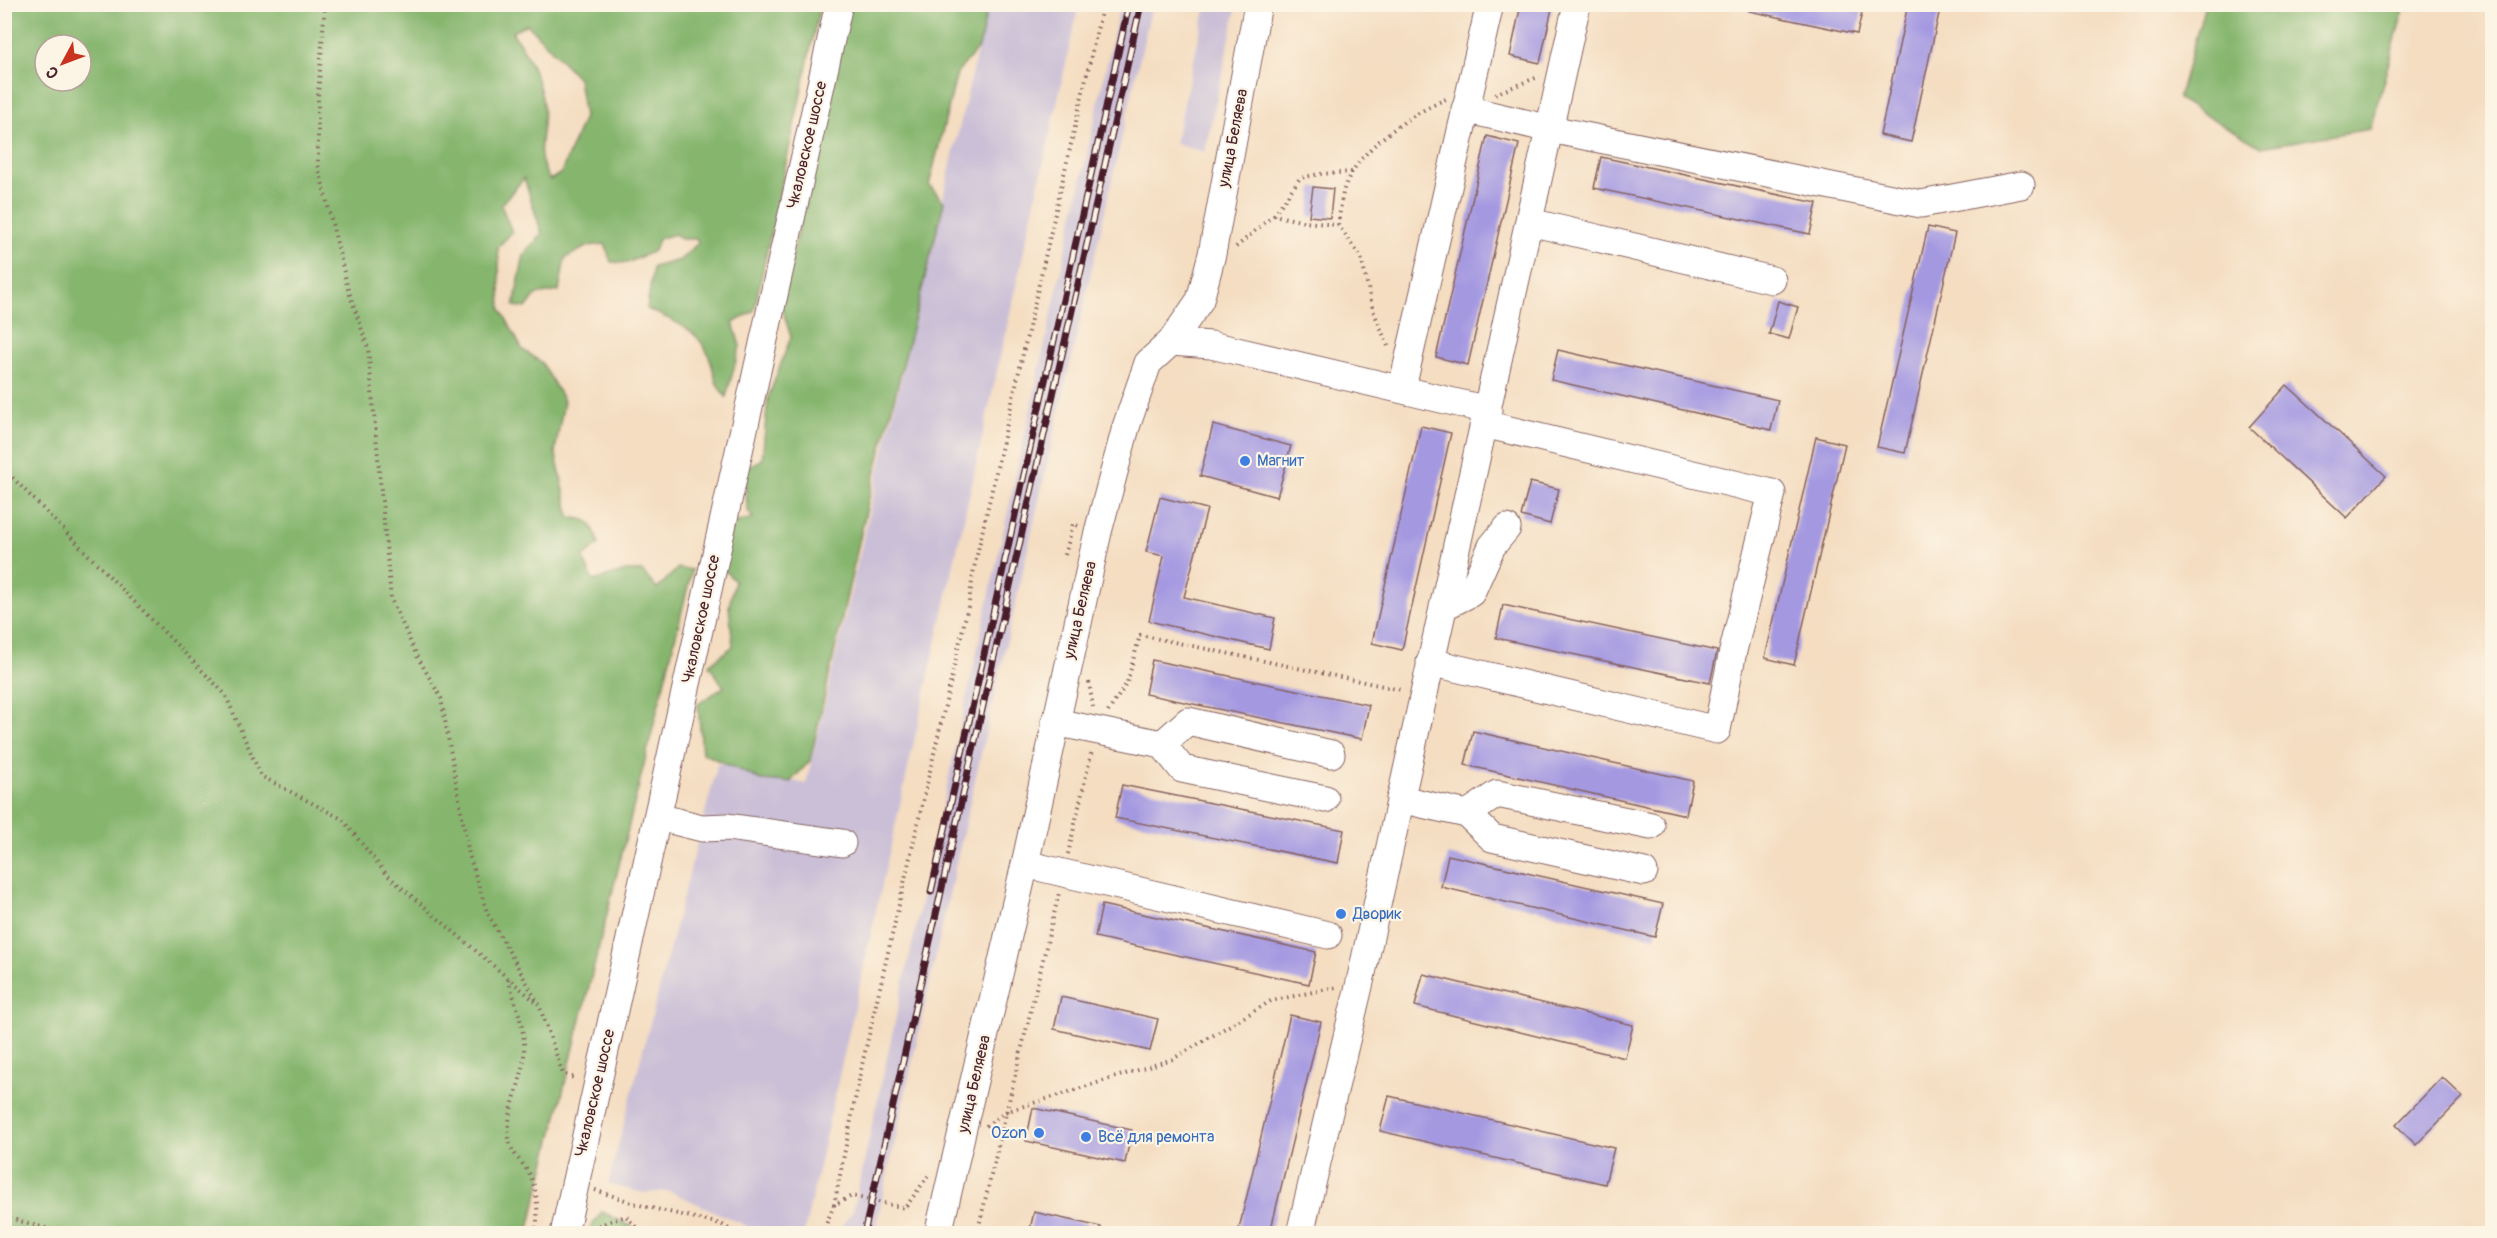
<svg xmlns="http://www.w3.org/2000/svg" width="2497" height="1238" font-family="Pangolin,sans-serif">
  <rect width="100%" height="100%" fill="#fcf5e5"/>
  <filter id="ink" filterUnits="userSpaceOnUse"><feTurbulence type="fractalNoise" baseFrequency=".0167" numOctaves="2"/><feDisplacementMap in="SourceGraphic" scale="12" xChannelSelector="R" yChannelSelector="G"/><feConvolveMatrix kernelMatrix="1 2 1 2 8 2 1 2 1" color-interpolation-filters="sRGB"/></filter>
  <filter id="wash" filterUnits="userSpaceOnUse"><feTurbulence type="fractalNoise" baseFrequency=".008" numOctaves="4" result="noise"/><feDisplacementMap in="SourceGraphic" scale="24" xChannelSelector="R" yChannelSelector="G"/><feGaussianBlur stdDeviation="1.35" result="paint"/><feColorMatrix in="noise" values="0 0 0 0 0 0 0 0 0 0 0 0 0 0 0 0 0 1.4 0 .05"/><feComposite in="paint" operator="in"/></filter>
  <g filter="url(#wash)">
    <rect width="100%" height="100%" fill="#f4ddc1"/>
    <path fill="#cabfd6" d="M988,5h91l-275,1228h-53l-4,-7 -78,-35 -26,2 -35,-9 110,-421 88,21z
      M1120,5h32l-197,863 -78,354 5,11h-46l17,-22z
      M1206,5h31l-32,147 -30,-8z"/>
    <path fill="#86b66e" stroke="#686a4c" stroke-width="1.5" fill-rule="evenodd" d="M5,4l815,1 -66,306 -21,12 7,23 -14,51c-13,-15 -10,-21 -16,-38 -11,-31 -35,-37 -63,-50l6,-42 27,-7 18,-17 -1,-4h-16l-6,-5 -17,5 -4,12 -27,12 -16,-1 -6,-18 -17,2 -23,12 -6,33 -23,4 -10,13 -12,-2 10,-52 18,-20 -18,-56 -23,27 11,27 -14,15 3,62 21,40 20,14 22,38 -9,50 15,67c22,0 22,6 29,26l-16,14 10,23 33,-10h16l15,18 21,-21 14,2 -164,663h-523zM527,24l51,54 6,39 -23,56 -11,7c-19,-30 -3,-46 -7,-76 -4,-27 -16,-51 -31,-72zM45,45h36v36h-36z
      M850,5h138l-9,42 -22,26 -28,112 15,17 -76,300 -58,259 -20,21 -29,-2 -59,-27 -4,-49 26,-17 -15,-22 24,-19 -4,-40 6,-25 -13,-13 10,-45 21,-5 -6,-9 -2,-42 17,-7 6,-62 23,-61 -10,-32z
      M2205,5h200l-35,124 -109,18 -83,-48z
      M602,1212l31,15v6h-47z"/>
    <g id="blocks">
      <path fill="#a499e1" d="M1521,4h32l-13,59 -30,-7z
        M1749,4h115l-7,30 -108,-23z
        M1908,4h33l-30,138 -31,-7z
        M1487,136l32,8 -51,221 -32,-8z
        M1601,157l216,46 -7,31 -216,-46z
        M1313,187l20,2 -3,29 -21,-2z
        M1928,227l27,6 -50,220 -28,-6z
        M1778,301l20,6 -9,32 -20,-5z
        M1558,350l220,50 -7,30 -220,-50z
        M2287,385l99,91 -39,42 -98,-91z
        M1213,425l78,21 -14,51 -77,-21z
        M1421,426l30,7 -49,217 -30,-7z
        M1816,437l29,7 -51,221 -29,-7z
        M1530,482l29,7 -9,35 -29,-8z
        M1160,497l47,12 -23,88 91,21 -6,31 -120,-28 15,-65 -18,-4z
        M1503,605l214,46 -7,32 -214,-45z
        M1152,660l217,45 -7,34 -217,-45z
        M1473,731l220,50 -7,34 -221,-50z
        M1122,785l222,45 -6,33 -223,-45z
        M1448,855l215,49 -8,33 -214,-50z
        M1102,905l214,47 -7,32 -214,-47z
        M1423,974l210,51 -8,33 -210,-52z
        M1061,997l97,22 -8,32 -96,-22z
        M1290,1015l31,7 -51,211h-32z
        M2442,1077l21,20 -47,48 -20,-20z
        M1389,1096l225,52 -9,36 -225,-53z
        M1033,1108l99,22 -7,33 -99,-22z
        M1034,1212l67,15 -1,6h-71z"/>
    </g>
  </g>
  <g filter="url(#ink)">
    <use href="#blocks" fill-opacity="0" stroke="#866260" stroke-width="1.5"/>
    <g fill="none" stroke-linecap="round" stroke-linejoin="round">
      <defs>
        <path id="minor" d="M1465,109l85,20 371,75 100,-19
          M1530,222l242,58
          M1171,342l40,3 277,65
          M1402,388l88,-384
          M1443,607l28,-14 21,-47 15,-18
          M1430,662l287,68 16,-79 39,-158 -288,-69
          M1055,722l107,22 26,-23 143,33
          M1162,744l20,25 143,30
          M1400,799l67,15 25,24 152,34
          M1467,814l30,-20 154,32
          M658,817l44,11 26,-1 114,16
          M1025,864l303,71
          M564,1234l275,-1230
          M938,1234l87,-370 73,-332 28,-105 22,-64 23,-21 29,-42 12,-46 46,-250
          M1300,1234l60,-252 217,-978"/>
      </defs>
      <use href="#minor" stroke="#866260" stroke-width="29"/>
      <path stroke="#866260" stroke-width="4" stroke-dasharray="1.5 4.5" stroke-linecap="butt" d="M325,4l-7,92v69l30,124 20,59 23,251 26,57 24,42 28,157 18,57 52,93 24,69 14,5
        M1495,94l43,-17
        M1274,215l26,-37 19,-4 33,-2
        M1338,225c2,-12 3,-25 6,-36 12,-39 67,-75 102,-90
        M1236,247l38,-32 30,7 34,3 23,32 12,53 15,36
        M4,469l221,225 36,82 81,43 45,56 149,127
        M1065,555l8,-31 5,2
        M1089,682l4,25
        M1108,712l19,-29 13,-48 262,55
        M1068,854l24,-104
        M508,979c7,23 18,51 16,76 -1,29 -19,55 -15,85 2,14 15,23 21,35 8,17 9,41 5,59
        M986,1126l19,-14 168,-53 98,-58 65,-14
        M595,1190l48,16 78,18 16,10
        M834,1205l28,-140 107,-463 5,-34 129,-564
        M4,1217l64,17
        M587,1229l39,-13 16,18
        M822,1234l12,-29 18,-9 53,12 23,-32
        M977,1234l82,-341"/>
      <use href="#minor" stroke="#fff" stroke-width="27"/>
      <defs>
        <path id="rail" d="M931,892l198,-888
          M864,1234l277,-1230"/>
      </defs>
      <use href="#rail" stroke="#4a1f2b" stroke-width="7"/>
      <use href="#rail" stroke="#fcf5e5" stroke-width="4.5" stroke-dasharray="14" stroke-linecap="butt"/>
    </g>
  </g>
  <g fill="#3f7fe0" stroke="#fcf5e5" stroke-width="2">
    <circle cx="1245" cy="461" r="6"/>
    <circle cx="1341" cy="914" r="6"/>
    <circle cx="1039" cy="1133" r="6"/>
    <circle cx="1086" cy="1137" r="6"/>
  </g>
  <g text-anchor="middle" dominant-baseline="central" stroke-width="4.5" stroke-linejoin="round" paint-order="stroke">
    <g font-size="16" fill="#4a1f2b" stroke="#fcf5e5">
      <text transform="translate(1233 138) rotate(-79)">улица Беляева</text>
      <text transform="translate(807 145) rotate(-77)">Чкаловское шоссе</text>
      <text transform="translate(1080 610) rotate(-77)">улица Беляева</text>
      <text transform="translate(701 619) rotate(-78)">Чкаловское шоссе</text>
      <text transform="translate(974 1084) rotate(-77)">улица Беляева</text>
      <text transform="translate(595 1093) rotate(-77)">Чкаловское шоссе</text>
    </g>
    <g font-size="16" fill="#366cbe" stroke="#fcf5e5" text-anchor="start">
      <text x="1257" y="461">Магнит</text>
      <text x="1353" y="914">Дворик</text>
      <text x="1027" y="1133" text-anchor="end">Ozon</text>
      <text x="1098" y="1137">Всё для ремонта</text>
    </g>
  </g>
  <rect width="2497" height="1238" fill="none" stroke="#fcf5e5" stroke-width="24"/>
  <g transform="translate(63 63) rotate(229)"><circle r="28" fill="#fcf5e5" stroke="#b59f9b" stroke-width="1.5"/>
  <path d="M0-4.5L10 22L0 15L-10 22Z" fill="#c8321e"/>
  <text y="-9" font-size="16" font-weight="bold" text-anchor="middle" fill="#4a1f2b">С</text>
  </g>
</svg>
